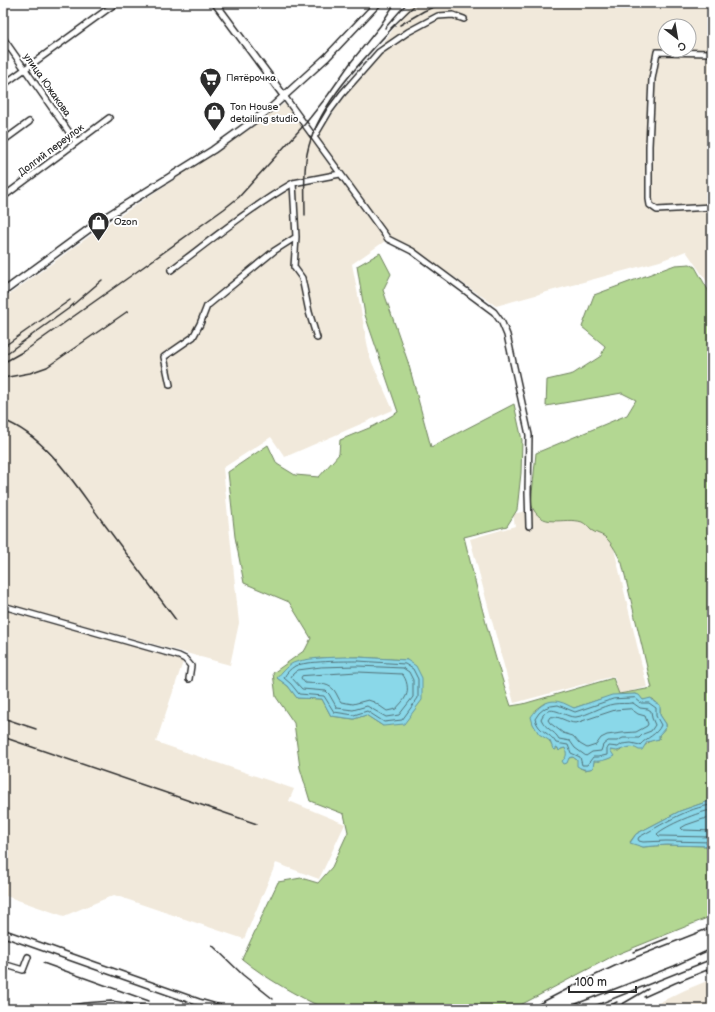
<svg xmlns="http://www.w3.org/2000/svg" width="715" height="1012" font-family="'Balsamiq Sans',sans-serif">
  <rect width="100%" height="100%" fill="#fff"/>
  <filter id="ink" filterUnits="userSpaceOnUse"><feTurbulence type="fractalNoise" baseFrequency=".025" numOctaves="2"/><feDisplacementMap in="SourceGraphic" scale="8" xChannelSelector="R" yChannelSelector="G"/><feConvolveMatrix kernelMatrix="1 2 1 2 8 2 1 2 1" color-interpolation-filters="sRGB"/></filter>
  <g filter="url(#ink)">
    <path fill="#f1e9db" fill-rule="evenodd" d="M412,3h300v286l-26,-38 -26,10 -164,45 -83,-57 -24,-12 -72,-101 38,-54zM665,26h24v24h-24z
      M285,103l100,138 -33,23 18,94 23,52 -108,47 -14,-20 -48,31 16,155 -9,42 -227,-62v-304l88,-64 154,-103z
      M604,507l43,180 -28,7 -5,-18 -100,27 -44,-164 45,-13 -2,-12 26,-6 4,12z
      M3,610l175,48 5,4 -27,80 138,47 -5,12 56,23 -26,55 -43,-16 -32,76 -130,-44 -50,21 -61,-21z
      M712,979v30h-66l39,-19z"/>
    <path fill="#b3d792" stroke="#6f815e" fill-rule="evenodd" d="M380,253l11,21 -8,16 25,72 23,85 83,-43 8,36 -1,33 -4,37 -10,16 -43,11c14,56 28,114 47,169l12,-2 90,-26 6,16 33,-6 -30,-125c-5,-9 -9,-19 -17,-26 -4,-3 -10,-4 -14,-7 -3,-3 -5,-6 -9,-8 -19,-6 -41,9 -51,-18l5,-51 91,-38 9,-15 -14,-7 -76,13 1,-26 26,-6 28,-18 4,-10 -23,-19 12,-32 81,-30 15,-1 5,3 17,30v504l-6,1 -26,9 -44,23 -6,8 13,5 23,-2 46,1v70l-99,40 -100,53h-188c-29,-14 -57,-29 -83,-50l36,-77 23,-4 17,5 14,-16 16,-35 -4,-18 -34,-13 -10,-33 -6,-45 -18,-26 -3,-24 32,-23 6,-12 -22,-36 -45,-19 -9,-46 -7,-65 40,-27 9,19 18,11 24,2 20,-23 1,-14 34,-14 24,-14 -33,-97 -8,-49zM358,657l49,3 -24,66 -17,-11 -12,4 -23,-3 -9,-17 -25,-1 -9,-12 -11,-8 43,-20zM635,694l8,6 10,-1 7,10v6l6,9v3l-7,8v4l-7,1 -8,6 -20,1 -4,4 -10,-1v8l-12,3 -4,-1 -1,8 -8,2 -5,-2 -3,-8 -4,-3 -7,1 1,-5 -2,-5 -4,1 -2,2 -1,-3 -6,-2 -17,-36 8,-6 8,-2 23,6 27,-9z"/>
    <path fill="#8ad8e9" stroke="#64939d" d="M358,657l49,3 9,6 6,12v22l-18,24 -21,2 -17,-11 -12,4 -23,-3 -9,-17 -25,-1 -9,-12 -11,-8c5,-6 11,-14 19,-16 16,-5 44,-5 62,-5z
      M635,694l4,1 4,5 8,-2 3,4 6,3v10l6,9v3l-7,8v4l-12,3 -5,8h-3c-9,-6 -14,-1 -22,1l-7,-1 4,6c-5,3 -14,6 -20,5l-1,7c-6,2 -10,2 -16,-2v-6l-4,-3 -4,1 -2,5 -3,1 -2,-3c5,-4 5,-7 3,-13l-4,1 -2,2 -1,-3 -2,-1v3l-3,-1 -3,-8 -11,-7 -6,-10 -2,-7c6,-9 16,-19 29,-15 5,1 9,4 14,6l38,-13z
      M712,801v45l-46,-1 -23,2 -13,-4 6,-9 44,-23 26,-9z"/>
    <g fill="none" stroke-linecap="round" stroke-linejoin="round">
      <path stroke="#517077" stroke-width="1" d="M358,661l47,3 8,5 5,10v19l-16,22 -18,2 -17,-11 -13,4 -20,-3 -10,-16 -25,-2 -8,-10 -7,-6c2,-5 6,-9 11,-12 10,-5 50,-5 63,-5z
        M358,666l45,2 6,4 4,8v17l-14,18 -13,2 -19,-11 -14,4 -16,-2 -8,-14 -3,-3 -24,-2 -11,-12 2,-3 5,-4 23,-3z
        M358,672l44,2c5,5 7,16 4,22 -2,5 -7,9 -10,13l-9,2 -13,-9 -6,-2 -15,4 -12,-2c-3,-4 -4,-8 -7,-12 -7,-8 -19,-6 -29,-7l-4,-5 1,-2z
        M635,698l6,5h8l7,5v8l5,9c-4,10 -14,12 -21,20l-9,-2 -9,1 -4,3 -9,-1 -2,3v6l-9,2h-5l-6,8h-5l-2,-8 -9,-4 -3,-8 -12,-2c-6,-11 -17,-10 -21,-24l4,-6 6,-5 6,-2 7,-1 17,7 38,-13z
        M633,703l7,5 8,1 3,2 1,7 3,7 -4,6 -8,3 -4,4h-16l-6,3h-9l-5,4 -2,6 -9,1 -6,4 -11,-8 -5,-7 -11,-2c-5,-9 -13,-9 -18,-20 8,-19 23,-1 35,-2 13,-2 25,-11 38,-13 6,-1 13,0 19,-1z
        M631,709l7,5 7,2 3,8 -1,2 -11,6 -14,1 -15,2 -6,3 -5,7 -9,3 -7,-4 -7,-8 -10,-3 -13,-10 -2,-3 2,-3c9,-2 17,6 26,6l39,-13z
        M712,805c-24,2 -52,21 -73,32l-1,2 1,2 4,1 23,-1 46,1
        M712,810c-12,1 -47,16 -55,24l2,2 53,1
        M712,816l-26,9 -5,3 2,2 29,1"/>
      <defs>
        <path id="minor" d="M3,38l73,104
          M712,53l-55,-1 -5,27 -3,67v53l1,6 7,5 55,-3
          M3,85l113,-82
          M284,96l104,143 24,12 82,61 8,11 5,12 22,100 -1,58 1,33
          M314,137l16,-27 12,-16 37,-42 29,-20 30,-16 15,-1 11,4
          M3,141l26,-19
          M3,197l106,-79
          M296,237l-2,30 8,11 7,34 8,26
          M171,270c40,-30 79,-62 122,-87
          M170,385l-6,-28 29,-20 7,-13 7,-18 67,-55 22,-14 -3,-54 47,-9
          M3,606l176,50 6,3 6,7 -2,13
          M3,964l20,6 5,-13"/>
        <path id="tertiary" d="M215,3l69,93
          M3,292l101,-74 109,-68 58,-42 56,-51 51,-54"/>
      </defs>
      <use href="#minor" stroke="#2b2b2b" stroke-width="8"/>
      <use href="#tertiary" stroke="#2b2b2b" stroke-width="9"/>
      <use href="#minor" stroke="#fff" stroke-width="5"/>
      <use href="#tertiary" stroke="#fff" stroke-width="6"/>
      <path stroke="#2b2b2b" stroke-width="1.5" d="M400,25l24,-14 19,-8
        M385,28l22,-25
        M391,28l26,-25
        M305,215c0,-20 -2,-41 2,-61 9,-48 56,-94 88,-129
        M3,347l67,-47
        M3,356l65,-47 34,-29
        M3,363l23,-13 106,-75 92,-66 15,-12 66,-73 23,-29 23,-33 29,-36 15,-23
        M3,378l27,-5 17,-6 81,-56
        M3,420c45,17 74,68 102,105 24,32 48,64 71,95
        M3,718l33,11
        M3,737l254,87
        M3,929l197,70 35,10
        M3,937l204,72
        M212,945l31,30 30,24
        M633,952l35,-14
        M43,963l106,38
        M644,997l31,-14 37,-15
        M3,1004l21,4 23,1 37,-6 27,-2 59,8
        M529,1009l54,-28 38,-18 91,-36
        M563,1009l111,-43 33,-15
        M587,1009l125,-50
        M604,1009l13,-7
        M614,1009l34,-20"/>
    </g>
  </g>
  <defs>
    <symbol id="supermarket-pin" viewBox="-11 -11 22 30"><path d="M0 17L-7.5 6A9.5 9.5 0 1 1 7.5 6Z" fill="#2b2b2b" stroke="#fff"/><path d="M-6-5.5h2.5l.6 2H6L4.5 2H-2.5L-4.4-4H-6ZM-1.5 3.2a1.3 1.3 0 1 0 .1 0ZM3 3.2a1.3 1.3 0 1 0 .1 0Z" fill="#fff"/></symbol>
    <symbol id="shop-pin" viewBox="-11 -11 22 30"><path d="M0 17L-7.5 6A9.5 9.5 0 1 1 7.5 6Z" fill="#2b2b2b" stroke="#fff"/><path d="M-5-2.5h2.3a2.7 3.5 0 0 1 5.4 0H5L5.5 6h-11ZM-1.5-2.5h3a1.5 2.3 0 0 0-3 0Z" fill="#fff"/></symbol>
  </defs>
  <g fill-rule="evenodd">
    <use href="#supermarket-pin" x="198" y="66" width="25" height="34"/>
    <use href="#shop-pin" x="202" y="100" width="25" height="34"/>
    <use href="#shop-pin" x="86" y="210" width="25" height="34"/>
  </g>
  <g text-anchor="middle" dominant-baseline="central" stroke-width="4" stroke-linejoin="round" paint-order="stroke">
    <g font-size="10" fill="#2b2b2b" stroke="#fff" text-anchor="start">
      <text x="226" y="78">Пятёрочка</text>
      <text x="230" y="107">Ton House<tspan x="230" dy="12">detailing studio</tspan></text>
      <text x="114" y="222">Ozon</text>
    </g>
    <g font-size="10" fill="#2b2b2b" stroke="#fff">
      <text transform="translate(47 85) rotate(55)">улица Южакова</text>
      <text transform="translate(51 150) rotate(-37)">Долгий переулок</text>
    </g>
  </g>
  <rect width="715" height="1012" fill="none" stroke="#fff" stroke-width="16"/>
  <rect x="8" y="8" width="699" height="996" fill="none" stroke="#2b2b2b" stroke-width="1.5" filter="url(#ink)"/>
  <g transform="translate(677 38) rotate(149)"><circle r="19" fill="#ffffff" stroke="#aaaaaa"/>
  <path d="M0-3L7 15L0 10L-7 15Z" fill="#2b2b2b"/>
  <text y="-6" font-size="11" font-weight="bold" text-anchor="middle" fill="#2b2b2b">С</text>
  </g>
  <path d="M569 986v6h67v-6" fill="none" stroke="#2b2b2b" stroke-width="2"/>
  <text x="575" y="986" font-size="12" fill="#2b2b2b" stroke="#ffffff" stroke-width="3" paint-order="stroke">100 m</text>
</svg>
